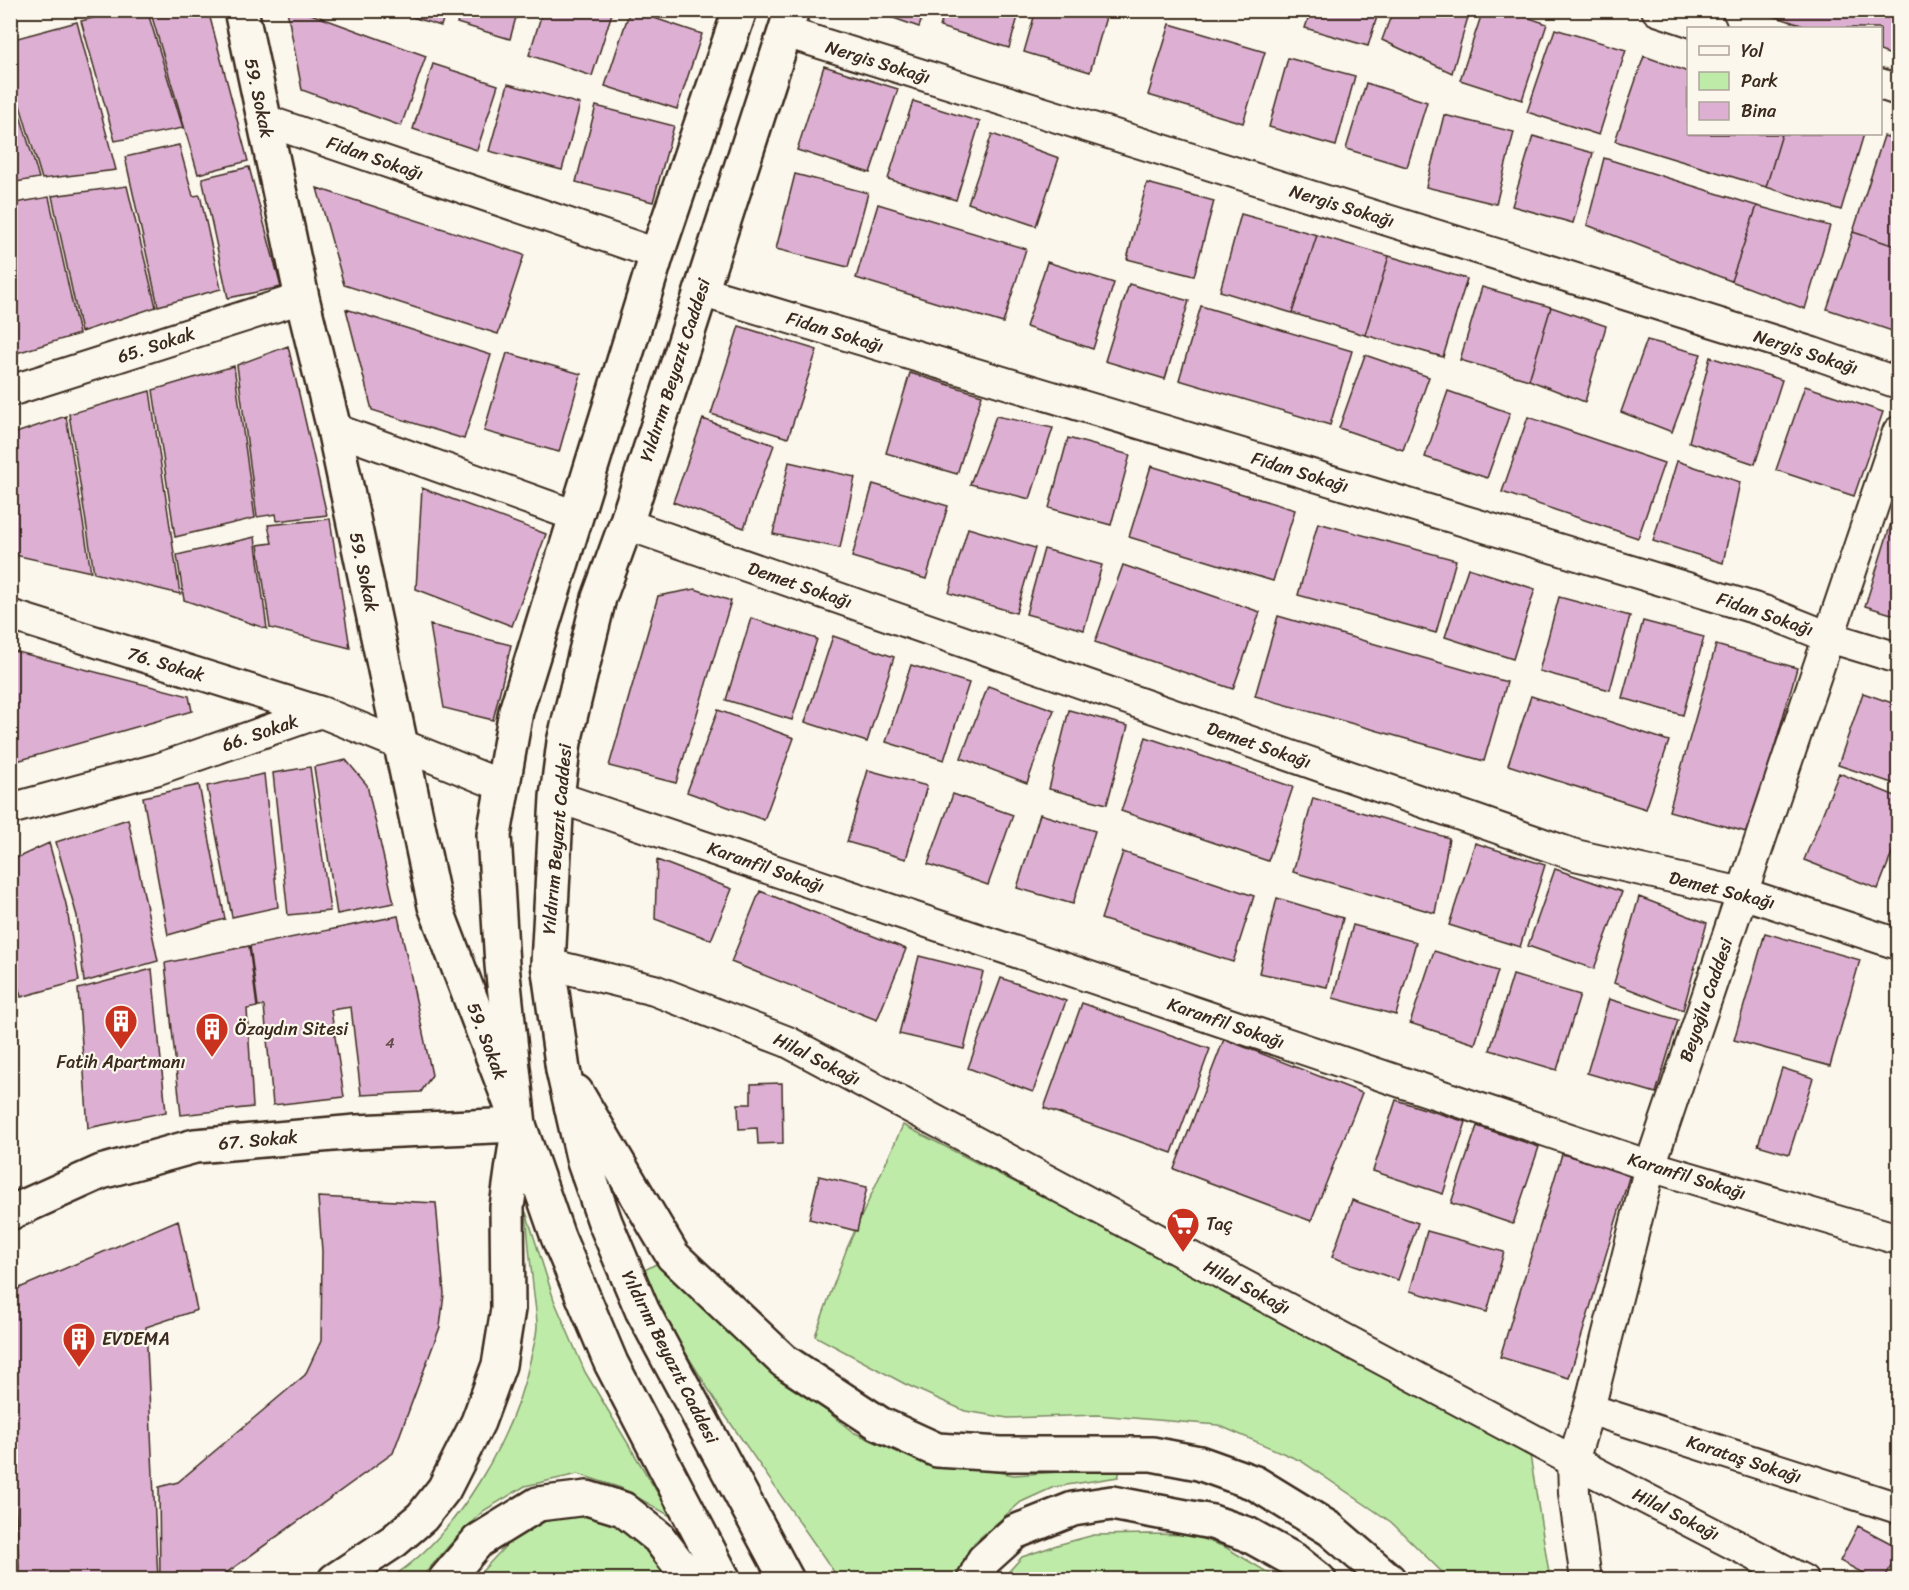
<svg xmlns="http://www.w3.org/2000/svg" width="1909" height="1590" font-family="Sriracha,sans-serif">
  <rect width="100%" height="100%" fill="#fbf7ec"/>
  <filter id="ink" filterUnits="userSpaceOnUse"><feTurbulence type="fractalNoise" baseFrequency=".0167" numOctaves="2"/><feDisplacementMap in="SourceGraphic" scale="12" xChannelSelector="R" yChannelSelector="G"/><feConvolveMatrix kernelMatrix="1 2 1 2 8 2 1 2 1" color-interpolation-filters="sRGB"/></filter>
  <g filter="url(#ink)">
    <path fill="#beeba8" stroke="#7c8a63" stroke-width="1.5" d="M903,1125l229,117 398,213 20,124h-101l-58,-57 -90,-61 -83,-36 -121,-10 -89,3 -43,-7 -60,-27 -90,-48 32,-88z
      M526,1212l28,88 31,72 87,145 -51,-29 -43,-14 -53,12 -42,25 -29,29 -34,39h-31c69,-43 125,-143 142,-222 2,-9 6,-21 6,-31 0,-13 -3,-27 -4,-41 -3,-24 -5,-48 -7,-73z
      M656,1264l112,100 85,68 33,15 32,11 96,17 107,-7 -3,9 -64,10 -33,15 -47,41 -17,36h-118l-119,-171 -41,-66 -38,-70z
      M592,1516l42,14 45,50h-205l36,-39 41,-23z
      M1149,1534l42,1 34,12 54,32h-277l20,-22 35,-12 37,-10z"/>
    <path fill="#ddb0d3" stroke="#3b2a1e" stroke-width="1.5" d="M124,10h23l36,118 -68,13 -34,-120z
      M150,10h58l40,151 -50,13z
      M287,10h13l126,46 -25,70 -99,-36z
      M390,10h56l-5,16z
      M461,10h57l-8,29 -53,-16z
      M543,10h70l-21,66 -63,-21z
      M630,10l72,24 -25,75 -72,-23z
      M871,10h54l-6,17z
      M945,10h75l-11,38 -69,-21z
      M1036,10h72l-18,62 -66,-20z
      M1311,10h68l-11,36 -63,-18z
      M1393,10h77l-18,63 -70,-33z
      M1483,10h23l41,14 -25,76 -62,-20z
      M1755,10h143v30l-4,16 -14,-5v-23h-70z
      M77,22l39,148 -74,9 -32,-107v-32z
      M1170,24l95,28 -22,71 -95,-28z
      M1555,29l71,21 -27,85 -72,-23z
      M1644,56l44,16v62h94l-16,53 -151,-46z
      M1288,58l67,18 -19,70 -67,-19z
      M433,64l65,21 -21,65 -64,-21z
      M824,66l74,23 -28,84 -73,-23z
      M10,82l29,96 -29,5z
      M1366,83l61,19 -20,65 -61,-18z
      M508,84l72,20 -18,66 -73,-19z
      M913,101l67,21 -24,78 -68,-21z
      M596,106l78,20 -21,76 -77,-20z
      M1444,115l70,17 -18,72 -70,-17z
      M992,134l67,24 -23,68 -68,-23z
      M1782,134h82l-23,76 -75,-23z
      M1533,136l60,17 -20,70 -61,-17z
      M1884,136l14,4v107l-45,-15z
      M179,145l14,51 7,-1 21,94 -63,17 -33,-149z
      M1604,158l153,48 -26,75 -144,-56z
      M249,167l32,120 -53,11 -26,-120z
      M795,174l73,19 -20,74 -72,-18z
      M1147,183l67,18 -20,75 -67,-17z
      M127,186l29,121 -75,25 -29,-136z
      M317,188l207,67 -26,79 -154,-49z
      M49,197l30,137 -69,21v-151z
      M878,204l148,45 -23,74 -147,-45z
      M1757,206l73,20 -25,83 -74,-28z
      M1241,214l76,21 -25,78 -72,-22z
      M1853,232l45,15v86l-71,-24z
      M1317,235l72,21 -24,79 -73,-22z
      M1389,256l78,23 -24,78 -78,-22z
      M1047,262l67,21 -21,66 -67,-22z
      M1129,284l60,17 -24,78 -60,-18z
      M1482,287l69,20 -22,73 -69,-20z
      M1201,306l151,45 -22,74 -151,-45z
      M1551,307l55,19 -21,76 -56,-22z
      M346,309l145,46 -27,84 -92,-29z
      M739,326l78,24 -29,88 -77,-24z
      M1647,340l54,14 -29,78 -51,-20z
      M288,346l39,169 -50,6 -1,-7 -19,3 -20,-152z
      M507,353l74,21 -22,78 -75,-21z
      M1365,355l64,22 -26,73 -64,-22z
      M1710,357l72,23 -27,84 -66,-22z
      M234,366l21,152 -80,19 -22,-147z
      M910,373l72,22 -25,79 -71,-21z
      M1805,386l78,26 -29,84 -78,-26z
      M150,391l30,203 -86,-21 -25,-159z
      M1448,391l62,22 -23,65 -62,-21z
      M66,416l25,156 -81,-18v-119z
      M996,416l57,12 -23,71 -60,-15z
      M1528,417l136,46 -26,75 -136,-46z
      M703,419l71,26 -30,83 -71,-26z
      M1068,438l62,17 -19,70 -62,-17z
      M1677,461l63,21 -17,81 -70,-22z
      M789,462l66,15 -15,71 -67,-14z
      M1151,466l144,44 -22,71 -144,-44z
      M873,484l75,22 -22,73 -74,-22z
      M422,488l124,46 -34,92 -96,-37z
      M1898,501v115l-33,-10z
      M330,519l20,129 -80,-20 -12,-83 14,-2 -4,-18z
      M1318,523l138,37 -20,73 -138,-38z
      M968,528l67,20 -19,65 -67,-20z
      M255,537l12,92 -83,-29 -7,-45z
      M1044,549l58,16 -18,65 -58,-16z
      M1123,565l137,47 -27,77 -138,-47z
      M1468,568l67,21 -22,70 -68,-22z
      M695,589l36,12 -55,182 -67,-17 49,-170z
      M1559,597l71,19 -20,74 -71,-19z
      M1278,616l229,66 -23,79 -229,-65z
      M751,618l66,21 -25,81 -66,-20z
      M1643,621l61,16 -21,78 -61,-17z
      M430,625l81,20 -18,75 -49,-12z
      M833,636l61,21 -27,85 -62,-20z
      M1716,645l81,23 -47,165 -81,-22z
      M10,650l179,46 3,15 -182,52z
      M911,665l58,18 -25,77 -58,-18z
      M988,686l66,24 -27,73 -66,-25z
      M1863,693l35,12v80l-60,-20z
      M1531,696l138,45 -23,68 -138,-44z
      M718,710l76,28 -30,82 -77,-28z
      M1069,710l59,16 -21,78 -58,-15z
      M1146,737l147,50 -25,74 -147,-50z
      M346,760l21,25 27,118 -57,11 -23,-147z
      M310,767l20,144 -42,4 -15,-142z
      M868,770l59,16 -21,73 -59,-17z
      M1839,773l59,24v41l-20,51 -74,-29z
      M264,774l14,133 -46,10 -25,-131z
      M199,785l26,134 -57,16 -25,-138z
      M953,794l60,21 -25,70 -60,-21z
      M1313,798l136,40 -14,75 -142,-41z
      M1040,814l55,17 -22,73 -56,-16z
      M128,819l30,142 -74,21 -7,-66 -21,-74z
      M49,843l17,61 13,77 -58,16 -11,-42v-94z
      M1475,843l70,22 -25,82 -71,-22z
      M1123,852l131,44 -21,66 -132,-43z
      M657,860l75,29 -21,51 -56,-21z
      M1555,869l67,23 -28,77 -66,-23z
      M760,891l146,58 -29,71 -146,-58z
      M1639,897l68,26 -24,87 -69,-27z
      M1277,898l66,20 -16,69 -68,-14z
      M398,916l34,159 -11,17 -60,3 -10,-88 -20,3 13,87 -71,8 -9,-99h-6l-8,-60z
      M1353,925l63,17 -20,73 -63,-17z
      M1765,933l95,27 -30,106 -96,-26z
      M249,946l8,61 -10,2 6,98 -72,8 -16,-152z
      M1434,951l64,20 -23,73 -65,-21z
      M919,956l64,16 -19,77 -65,-15z
      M152,969l14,143 -78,16 -10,-139z
      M1513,975l67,20 -23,75 -67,-20z
      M1001,978l65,23 -33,91 -65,-24z
      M1609,999l69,21 -22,73 -69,-20z
      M1082,1003l128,46 -38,104 -128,-45z
      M11,1021l5,115 -6,3v-118z
      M1224,1039l138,54 -51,128 -137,-52z
      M1782,1068l31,10 -24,76 -31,-9z
      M782,1083l1,60 -25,1 -1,-16 -18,1 -1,-25h13v-20z
      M1396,1100l70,22 -23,72 -70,-23z
      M1477,1126l62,21 -26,77 -62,-21z
      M1562,1154l68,20 -61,204 -69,-21z
      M819,1176l48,11 -10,44 -48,-12z
      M318,1197l118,6 8,91 -4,33 -47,126 -171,123 -8,4h-54l-1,-93 19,-5 127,-107 16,-34 1,-90z
      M1352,1200l66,23 -20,57 -66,-23z
      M178,1220l19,90 -51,17 12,253h-138l-10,-171v-117z
      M1427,1231l77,21 -17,60 -77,-21z
      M10,1415l6,115 -6,2z
      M1858,1526l40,21v5l-14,28h-8l-36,-19z"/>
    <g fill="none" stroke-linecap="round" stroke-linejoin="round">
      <defs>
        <path id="minor" d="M1657,10l54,18
          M785,32l1028,321 85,30
          M1880,84l18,6
          M264,120l393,134
          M700,291l1064,320 65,26 69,21
          M10,391l292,-93
          M334,429l242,87
          M626,524l949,331 167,38 156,51
          M10,615l311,97
          M557,797l1093,369 248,73
          M10,809l148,-40 163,-57 182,74
          M548,964l106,26 134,52 785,419 230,119
          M1589,1409l309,99
          M1586,1580l-12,-87 -1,-32 16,-52 61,-243 248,-734"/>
        <path id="tertiary" d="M10,1213l91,-41 94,-26 161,-14 163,-7 -84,-219 -101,-477 -32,-131 -61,-288"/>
        <path id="primary" d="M576,1092l97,164 111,105 96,63 57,26 64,4h151l47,9 56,20 75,46 59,51
          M335,1580l59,-39 28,-24 22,-28 34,-67 21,-57 9,-56 -1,-102 11,-78
          M445,1580l33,-39 60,-37 49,-6 36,11 35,28 33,43
          M724,1580l-113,-217 -53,-126 -39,-112 -17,-160 -8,-130 22,-124 141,-457 83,-244
          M787,1580l-145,-270 -37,-88 -21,-60 -21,-92 -15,-106 9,-167 7,-55 35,-144 27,-74 166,-514
          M974,1580l10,-20 31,-28 58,-23 39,-6 100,19 35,12 47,26 25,20"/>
      </defs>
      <use href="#minor" stroke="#3b2a1e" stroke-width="34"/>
      <use href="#tertiary" stroke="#3b2a1e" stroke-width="38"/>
      <use href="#primary" stroke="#3b2a1e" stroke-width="38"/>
      <use href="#minor" stroke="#fbf7ec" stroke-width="30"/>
      <use href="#tertiary" stroke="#fbf7ec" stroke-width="33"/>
      <use href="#primary" stroke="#fbf7ec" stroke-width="33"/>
    </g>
  </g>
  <defs>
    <symbol id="building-pin" viewBox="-11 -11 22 30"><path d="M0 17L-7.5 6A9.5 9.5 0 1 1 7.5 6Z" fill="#c8321e" stroke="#fbf7ec"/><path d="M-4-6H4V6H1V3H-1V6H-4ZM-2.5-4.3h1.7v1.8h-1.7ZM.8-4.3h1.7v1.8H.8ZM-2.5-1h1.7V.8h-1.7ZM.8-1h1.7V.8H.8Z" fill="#fff"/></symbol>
    <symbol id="supermarket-pin" viewBox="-11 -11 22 30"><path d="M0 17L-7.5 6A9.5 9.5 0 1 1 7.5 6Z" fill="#c8321e" stroke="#fbf7ec"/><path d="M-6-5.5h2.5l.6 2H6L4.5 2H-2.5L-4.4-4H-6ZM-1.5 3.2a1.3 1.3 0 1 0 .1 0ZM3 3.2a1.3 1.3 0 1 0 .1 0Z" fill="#fff"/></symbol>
  </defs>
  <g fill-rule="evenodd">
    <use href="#building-pin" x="102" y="1002" width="38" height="52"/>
    <use href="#building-pin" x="193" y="1010" width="38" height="52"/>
    <use href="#supermarket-pin" x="1164" y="1205" width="38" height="52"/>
    <use href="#building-pin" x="60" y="1320" width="38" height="52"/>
  </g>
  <g text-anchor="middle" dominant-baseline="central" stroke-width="4.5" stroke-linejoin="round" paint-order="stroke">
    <g font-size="15" fill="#644c4b">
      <text x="390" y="1043">4</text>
    </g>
    <g font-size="18" fill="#3b2a1e" stroke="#fbf7ec">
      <text transform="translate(878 62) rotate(17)">Nergis Sokağı</text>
      <text transform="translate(259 98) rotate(78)">59. Sokak</text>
      <text transform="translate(375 158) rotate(19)">Fidan Sokağı</text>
      <text transform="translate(1342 206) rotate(17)">Nergis Sokağı</text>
      <text transform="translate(835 332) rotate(17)">Fidan Sokağı</text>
      <text transform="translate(156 345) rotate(-18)">65. Sokak</text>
      <text transform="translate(1806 352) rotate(18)">Nergis Sokağı</text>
      <text transform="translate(675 370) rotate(-72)">Yıldırım Beyazıt Caddesi</text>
      <text transform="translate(1300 472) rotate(17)">Fidan Sokağı</text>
      <text transform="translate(364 572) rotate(78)">59. Sokak</text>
      <text transform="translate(800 585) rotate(19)">Demet Sokağı</text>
      <text transform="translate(1765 614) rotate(19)">Fidan Sokağı</text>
      <text transform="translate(166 664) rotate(17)">76. Sokak</text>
      <text transform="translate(260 733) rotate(-19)">66. Sokak</text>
      <text transform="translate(1259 745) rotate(19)">Demet Sokağı</text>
      <text transform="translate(557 839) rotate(-85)">Yıldırım Beyazıt Caddesi</text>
      <text transform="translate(766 867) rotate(19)">Karanfil Sokağı</text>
      <text transform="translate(1722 890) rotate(14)">Demet Sokağı</text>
      <text transform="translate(1706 1000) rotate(-71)">Beyoğlu Caddesi</text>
      <text transform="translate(1226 1023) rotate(19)">Karanfil Sokağı</text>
      <text transform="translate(487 1041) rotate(69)">59. Sokak</text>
      <text transform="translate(817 1059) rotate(27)">Hilal Sokağı</text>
      <text transform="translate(258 1140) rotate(-5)">67. Sokak</text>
      <text transform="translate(1687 1176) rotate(17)">Karanfil Sokağı</text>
      <text transform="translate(1247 1287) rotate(28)">Hilal Sokağı</text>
      <text transform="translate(670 1357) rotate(63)">Yıldırım Beyazıt Caddesi</text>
      <text transform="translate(1744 1459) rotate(18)">Karataş Sokağı</text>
      <text transform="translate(1676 1514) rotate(27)">Hilal Sokağı</text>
    </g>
    <g font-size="18" fill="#3b2a1e" stroke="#fbf7ec" text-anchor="start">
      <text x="235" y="1029">Özaydın Sitesi</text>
      <text x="121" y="1062" text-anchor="middle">Fatih Apartmanı</text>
      <text x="1206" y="1224">Taç</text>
      <text x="102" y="1339">EVDEMA</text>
    </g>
  </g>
  <rect width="1909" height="1590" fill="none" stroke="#fbf7ec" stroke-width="36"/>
  <rect x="18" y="18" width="1873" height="1554" fill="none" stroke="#3b2a1e" stroke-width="2" filter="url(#ink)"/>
  <rect x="1687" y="27" width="195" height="108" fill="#fbf7ec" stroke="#aea59a" stroke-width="1.5"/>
  <rect x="1699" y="46" width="30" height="9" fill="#fbf7ec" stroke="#aea59a" stroke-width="1.5"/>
  <text x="1741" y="57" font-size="18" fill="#3b2a1e">Yol</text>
  <rect x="1699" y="72" width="30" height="18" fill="#beeba8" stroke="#aea59a" stroke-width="1.5"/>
  <text x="1741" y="87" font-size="18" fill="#3b2a1e">Park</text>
  <rect x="1699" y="102" width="30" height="18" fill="#ddb0d3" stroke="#aea59a" stroke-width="1.5"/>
  <text x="1741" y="117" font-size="18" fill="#3b2a1e">Bina</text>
</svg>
